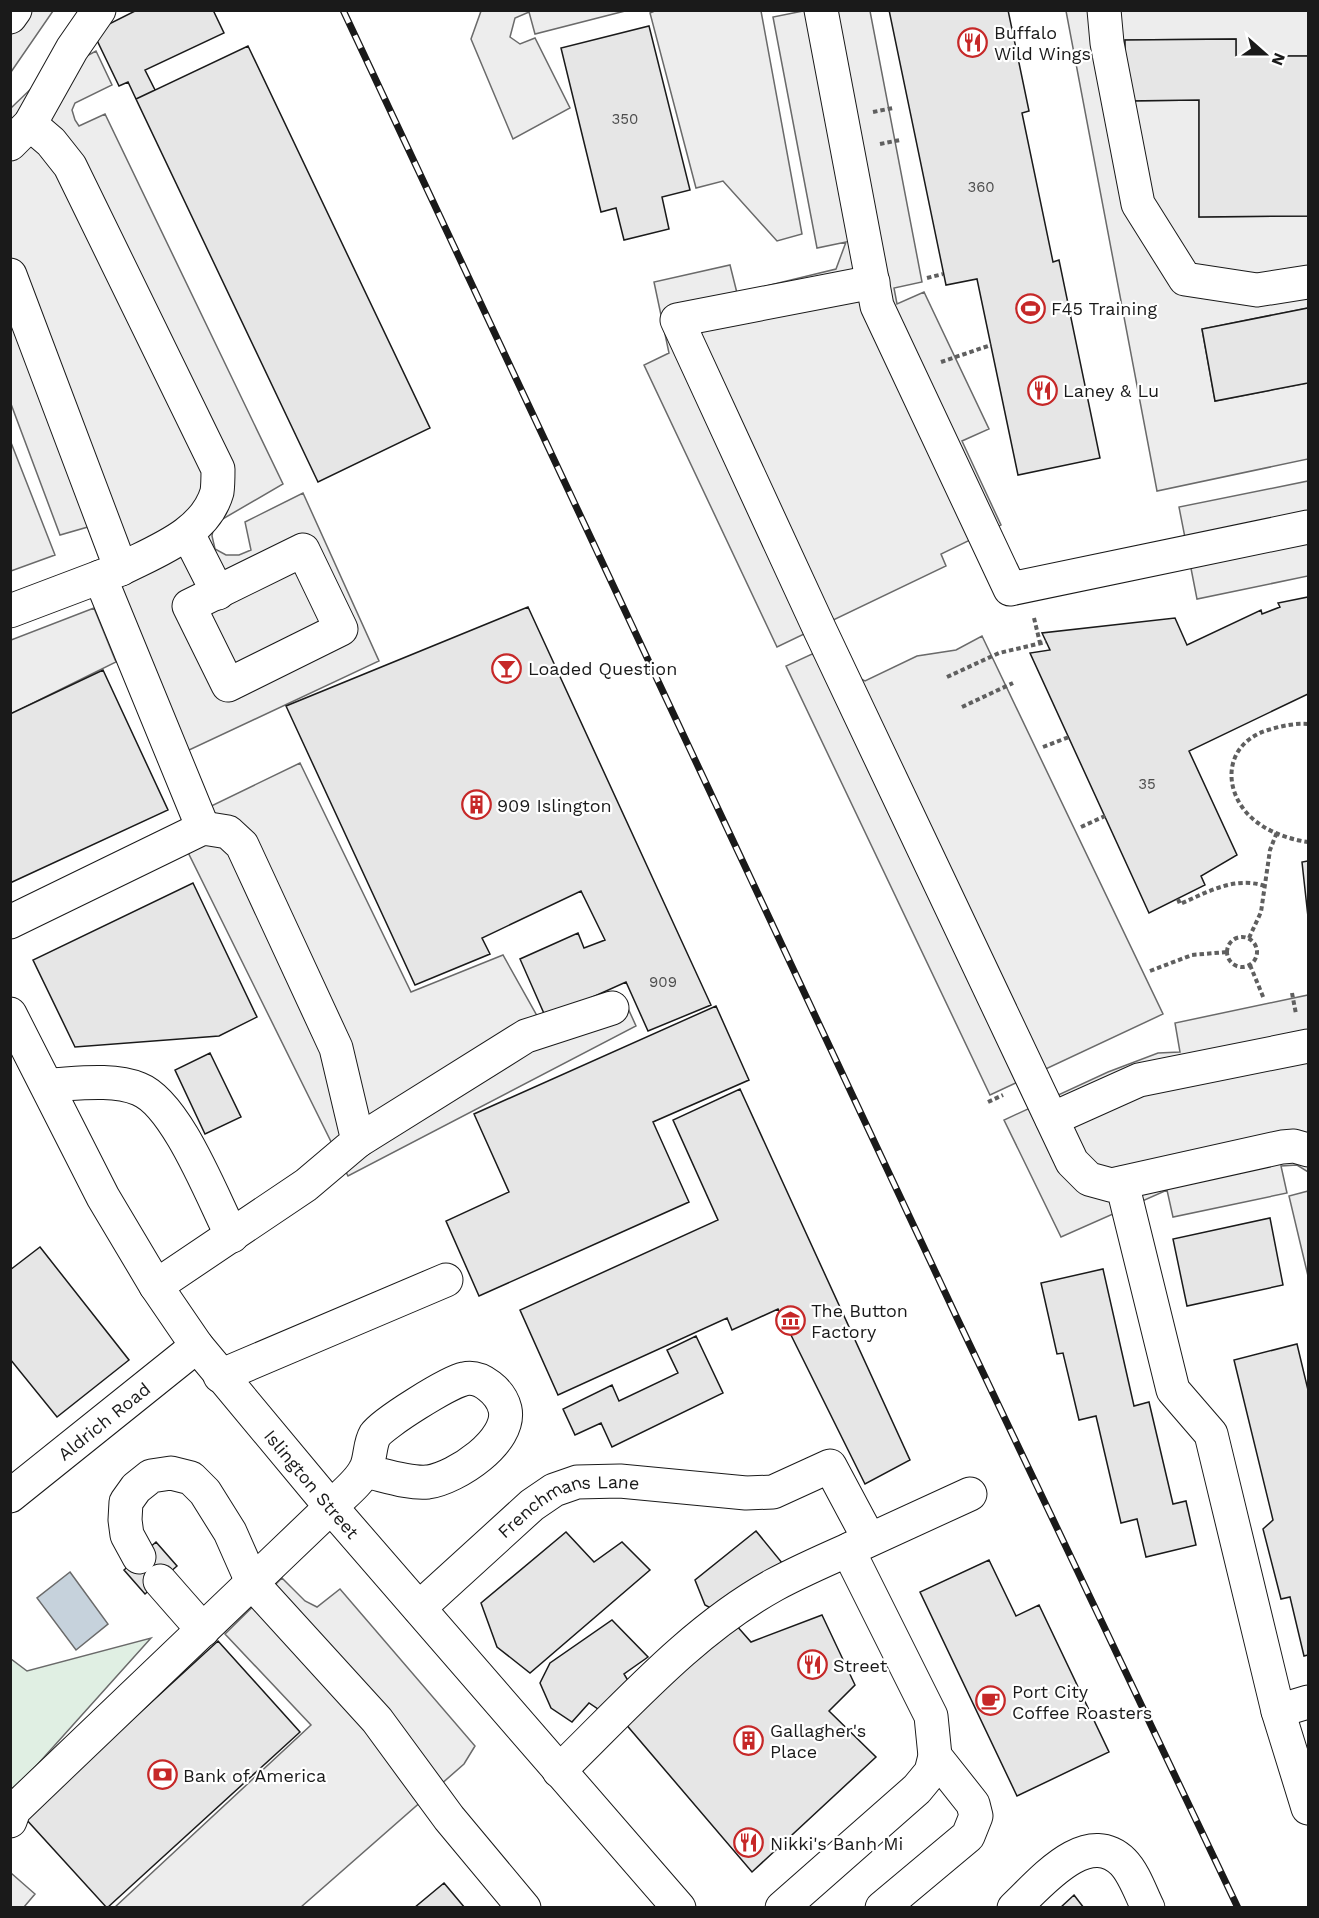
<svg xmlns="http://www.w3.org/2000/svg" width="1319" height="1918" font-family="'Work Sans',sans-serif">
  <rect width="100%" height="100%" fill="#fff"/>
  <path fill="#e0efe3" stroke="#6a6a6a" stroke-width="1.5" d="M151,1638l-140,156v-135l16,12z"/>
  <path fill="#ededed" stroke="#6a6a6a" stroke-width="1.5" d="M657,10l104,1 41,223 -25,7 -54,-60 -27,7 -46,-175z
    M11,11h42l-42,61z
    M481,11v-1l144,1 -90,23 -6,-22 -14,6 -5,19 10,7 15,-6 35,70 -57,31 -42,-100z
    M803,11h67l52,271 -28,6 3,16 27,-12 65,137 -27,12 39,84 -60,29 5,12 -169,81 -133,-282 25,-12 -15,-71 76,-17 7,28 99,-24 10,-27 -29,6 -44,-231z
    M1066,11h242v45h-72v-17l-111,1v61l74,-1v117l109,-1v92l-106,21 13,72 93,-18v76l-151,32z
    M96,51l16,34 -37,18 -3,7 3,10 4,6 26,-12 178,370 -69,40 -2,12 3,13 11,6h13l12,-5 -6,-28 58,-29 76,168 -192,90 -99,-224 -28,8 -49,-131v-296l28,-27z
    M10,440l45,115 -44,16h-1z
    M1308,481v95l-111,23 -18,-92z
    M94,608l22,54 -105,52v-74z
    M982,636l181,378 -173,81 -204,-429 26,-12 53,27 52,-25 39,-6z
    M300,763l111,229 92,-37 42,75 77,-35 14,31 -288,150 -174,-352z
    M1308,995v177l-11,-7 -16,1 6,27 -114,24 -6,-27 -106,47 -57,-117 104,-48 50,-19 22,-1 -5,-29z
    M1308,1191v85l-19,-80z
    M282,1578l23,23 12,6 23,-18 135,157 -11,18 -163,143 -187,1 197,-183 -86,-91z
    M11,1873l24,21 -11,13h-13z"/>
  <path fill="#c6d2dc" stroke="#6a6a6a" stroke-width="1.5" d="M70,1572l38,52 -32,26 -39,-52z"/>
  <path fill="#e6e6e6" stroke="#1a1a1a" stroke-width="1.5" d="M137,10h76l11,23 -79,37 10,20 -19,9 -8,-17 -9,4 -26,-54z
    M889,10h119l21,101 -7,2 31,149 6,-2 41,198 -82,17 -41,-196 -31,6z
    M649,26l41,164 -28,7 7,32 -45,11 -8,-32 -15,4 -40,-164z
    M1236,39v17h72v160l-109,1v-117l-74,1v-61z
    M248,46l182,382 -112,54 -182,-383z
    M1308,308v75l-93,18 -13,-72z
    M1308,597v97l-119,57 48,104 -36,21 4,9 -56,28 -119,-260 20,-3 -8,-17 133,-15 12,27 74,-35 1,4 18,-7 -2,-4z
    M528,607l183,398 -63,26 -22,-49 -80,36 -26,-59 58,-26 6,15 21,-8 -24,-49 -99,47 8,16 -75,31 -129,-279z
    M103,670l65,140 -158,73v-169z
    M1308,861v56l-6,-55z
    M193,883l64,134 -38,19 -144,11 -42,-87z
    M716,1006l33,74 -96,42 36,80 -210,94 -33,-75 63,-29 -35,-78z
    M210,1053l31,64 -36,17 -30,-64z
    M740,1089l170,371 -45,24 -87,-175 -46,21 -5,-12 -169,77 -38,-85 198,-90 -45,-100z
    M1270,1218l13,67 -96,21 -14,-67z
    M40,1247l89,113 -72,57 -47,-58v-89z
    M1103,1269l31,137 15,-4 24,102 13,-3 10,44 -50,12 -9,-38 -16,4 -25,-107 -17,4 -16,-67 -6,1 -16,-71z
    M696,1336l27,57 -111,54 -11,-24 -26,12 -12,-26 49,-24 7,16 59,-28 -11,-23z
    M1297,1344l11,46v265l-4,1 -14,-59 -9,2 -18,-70 10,-9 -39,-160z
    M756,1531l27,33 -67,47 -11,-6 -10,-25z
    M566,1532l28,30 28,-20 28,28 -120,103 -33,-26 -16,-44z
    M156,1542l21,24 -32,28 -21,-24z
    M989,1560l27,56 23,-11 70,147 -92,44 -97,-204z
    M822,1615l33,70 -26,26 47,46 -124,115 -128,-150 112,-97 15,17z
    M612,1620l36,37 -24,17 6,10 -26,29 -15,-10 -17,19 -21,-14 -11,-25 10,-20z
    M218,1641l82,91 -193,176 -82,-90z
    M444,1883l21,25h-51z
    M1074,1895l10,13h-24z"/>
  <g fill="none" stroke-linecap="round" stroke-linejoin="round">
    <defs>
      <g id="minor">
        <path d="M821,10l56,296 133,283 298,-62"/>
        <path d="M1104,10l3,33 31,161 47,75 72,11 51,-8"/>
        <path d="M10,17l5,-7"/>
        <path d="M30,124l21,18 19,24 148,303c0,7 0,16 -1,23 -12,42 -61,59 -96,77"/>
        <path d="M10,144l20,-20 42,-75 27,-39"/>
        <path d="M10,275l111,294 -111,42"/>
        <path d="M873,282l-196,38 143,310 252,532 17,17 22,6 171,-38 12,-1 14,4"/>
        <path d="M188,534l30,59"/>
        <path d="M303,550l38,79 -113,56 -39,-79z"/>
        <path d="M100,577l103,251"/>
        <path d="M10,922l193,-94 25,4 14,13 94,203 22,93 -52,44 -150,101"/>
        <path id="s1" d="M10,1014l93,183 53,89 41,60 134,161 348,401"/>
        <path d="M47,1085c28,-1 65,-7 92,4 38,15 74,110 93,147"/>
        <path d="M1052,1119l87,-39 169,-34"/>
        <path d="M358,1141l168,-105 86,-28"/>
        <path d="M1122,1183l51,207 38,44 67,277 30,97"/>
        <path d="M220,1376l226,-96"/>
        <path id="s2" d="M10,1496l187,-150"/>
        <path d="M850,1549l120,-55"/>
        <path d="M139,1557l-12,-22 -2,-15 1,-18 10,-14 15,-12 20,-3 20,5 14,14 25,40 23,52 124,136 72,98 75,90"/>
        <path d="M160,1581l43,49"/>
        <path id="s3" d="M419,1608l113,-103 22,-15 23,-8 43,-1 126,12 27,-1 57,-26 39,73"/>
        <path d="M1278,1711l30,-9"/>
        <path d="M559,1771c67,-65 132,-140 215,-186 24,-13 49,-24 74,-35l83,166 4,40 -4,16 -14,17 -135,119"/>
        <path d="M10,1821l4,-11 317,-303c10,-11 27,-23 34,-37 6,-10 4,-25 10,-35 8,-12 74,-53 89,-56 17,-4 37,13 41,30 7,32 -49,69 -77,73 -19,2 -44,-7 -63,-11"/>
        <path d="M882,1908l86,-72 8,-20 -3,-12 -38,-48"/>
        <path d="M1014,1908c26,-24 72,-82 109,-46 11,11 18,32 25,46"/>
      </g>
    </defs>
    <use href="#minor" stroke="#1a1a1a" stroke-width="35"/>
    <path stroke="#5f5f5f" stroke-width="4" stroke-dasharray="4.5 3" stroke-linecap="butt" d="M873,112l20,-4
      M880,144l20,-4
      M927,278l16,-4
      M941,362l50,-17
      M1034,618l6,25
      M947,677l52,-24 47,-11
      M962,707l51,-24
      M1308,724c-13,-1 -27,2 -40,6 -49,15 -46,70 -7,95 13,9 32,15 47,17
      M1043,747l26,-10
      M1081,827l24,-11
      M1178,899l2,5c28,-12 54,-28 85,-18
      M1227 952a15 15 0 1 1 30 0a15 15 0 1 1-30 0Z
      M1249,938l12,-26 9,-62 7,-18
      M1250,965l14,34
      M1150,971l42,-16 35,-3
      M1292,993l4,21
      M988,1102l15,-7"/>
    <use href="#minor" stroke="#fff" stroke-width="33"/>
    <defs>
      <path id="rail" d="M343,10l614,1308 281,590"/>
    </defs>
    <use href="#rail" stroke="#1a1a1a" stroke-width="7"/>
    <use href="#rail" stroke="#fff" stroke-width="4.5" stroke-dasharray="14" stroke-linecap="butt"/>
  </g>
  <defs>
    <symbol id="restaurant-ring" viewBox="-11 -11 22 22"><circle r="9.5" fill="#fff" stroke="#c62828" stroke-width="1.5"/><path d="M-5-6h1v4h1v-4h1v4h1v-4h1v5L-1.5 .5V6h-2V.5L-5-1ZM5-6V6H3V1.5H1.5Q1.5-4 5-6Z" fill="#c62828"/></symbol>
    <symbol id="stadium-ring" viewBox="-11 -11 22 22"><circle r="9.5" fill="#fff" stroke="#c62828" stroke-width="1.5"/><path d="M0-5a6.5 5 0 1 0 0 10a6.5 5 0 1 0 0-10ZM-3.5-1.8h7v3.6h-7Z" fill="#c62828"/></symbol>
    <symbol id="bar-ring" viewBox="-11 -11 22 22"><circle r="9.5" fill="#fff" stroke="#c62828" stroke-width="1.5"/><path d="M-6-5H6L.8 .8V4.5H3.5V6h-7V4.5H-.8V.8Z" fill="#c62828"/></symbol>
    <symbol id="building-ring" viewBox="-11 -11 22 22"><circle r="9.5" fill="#fff" stroke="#c62828" stroke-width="1.5"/><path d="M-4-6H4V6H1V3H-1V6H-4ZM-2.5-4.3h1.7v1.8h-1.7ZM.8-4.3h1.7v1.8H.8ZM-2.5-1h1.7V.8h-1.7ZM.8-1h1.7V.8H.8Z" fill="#c62828"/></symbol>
    <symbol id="museum-ring" viewBox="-11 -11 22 22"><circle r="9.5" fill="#fff" stroke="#c62828" stroke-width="1.5"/><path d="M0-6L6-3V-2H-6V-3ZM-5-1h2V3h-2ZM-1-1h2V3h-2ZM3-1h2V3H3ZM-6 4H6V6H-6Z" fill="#c62828"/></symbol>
    <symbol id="cafe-ring" viewBox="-11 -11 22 22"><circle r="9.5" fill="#fff" stroke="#c62828" stroke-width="1.5"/><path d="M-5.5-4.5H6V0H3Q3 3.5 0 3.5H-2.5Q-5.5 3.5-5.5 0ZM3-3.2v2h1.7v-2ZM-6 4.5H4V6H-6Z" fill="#c62828"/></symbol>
    <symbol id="bank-ring" viewBox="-11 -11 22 22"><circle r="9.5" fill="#fff" stroke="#c62828" stroke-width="1.5"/><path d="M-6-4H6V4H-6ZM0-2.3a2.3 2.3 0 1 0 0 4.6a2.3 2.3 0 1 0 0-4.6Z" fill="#c62828"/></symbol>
  </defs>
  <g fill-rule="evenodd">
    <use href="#restaurant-ring" x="956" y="26" width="33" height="33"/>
    <use href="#stadium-ring" x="1014" y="292" width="33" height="33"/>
    <use href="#restaurant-ring" x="1026" y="374" width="33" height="33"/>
    <use href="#bar-ring" x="490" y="652" width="33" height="33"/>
    <use href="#building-ring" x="460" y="788" width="33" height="33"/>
    <use href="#museum-ring" x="774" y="1304" width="33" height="33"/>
    <use href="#restaurant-ring" x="796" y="1648" width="33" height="33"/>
    <use href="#cafe-ring" x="974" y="1684" width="33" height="33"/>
    <use href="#building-ring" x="732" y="1724" width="33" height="33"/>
    <use href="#bank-ring" x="146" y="1758" width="33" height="33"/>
    <use href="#restaurant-ring" x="732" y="1826" width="33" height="33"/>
  </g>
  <g text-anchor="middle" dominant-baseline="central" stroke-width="4.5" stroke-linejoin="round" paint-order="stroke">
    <g font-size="15" fill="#4d4d4d">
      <text x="625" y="119">350</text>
      <text x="981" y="187">360</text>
      <text x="1147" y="784">35</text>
      <text x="663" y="982">909</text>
    </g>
    <g font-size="18" fill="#1a1a1a" stroke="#fff" text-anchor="start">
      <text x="994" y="32">Buffalo<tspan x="994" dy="21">Wild Wings</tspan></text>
      <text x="1051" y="308">F45 Training</text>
      <text x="1063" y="390">Laney &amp; Lu</text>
      <text x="528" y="668">Loaded Question</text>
      <text x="497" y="805">909 Islington</text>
      <text x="811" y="1310">The Button<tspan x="811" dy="21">Factory</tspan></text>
      <text x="833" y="1665">Street</text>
      <text x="1012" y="1691">Port City<tspan x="1012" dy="21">Coffee Roasters</tspan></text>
      <text x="770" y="1730">Gallagher's<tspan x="770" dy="21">Place</tspan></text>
      <text x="183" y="1775">Bank of America</text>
      <text x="770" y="1843">Nikki's Banh Mi</text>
    </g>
    <g font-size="18" fill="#1a1a1a" stroke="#fff">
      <text stroke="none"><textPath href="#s2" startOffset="120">Aldrich Road</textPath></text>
      <text stroke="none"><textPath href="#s1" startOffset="561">Islington Street</textPath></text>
      <text stroke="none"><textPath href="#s3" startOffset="188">Frenchmans Lane</textPath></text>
    </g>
  </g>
  <rect width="1319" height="1918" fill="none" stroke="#1a1a1a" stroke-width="24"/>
  <g transform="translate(1265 54) rotate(111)" stroke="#ffffff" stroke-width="4.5" paint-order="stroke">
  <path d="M0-4.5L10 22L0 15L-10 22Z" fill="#1a1a1a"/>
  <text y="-9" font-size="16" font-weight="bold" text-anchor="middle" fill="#1a1a1a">N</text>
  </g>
</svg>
